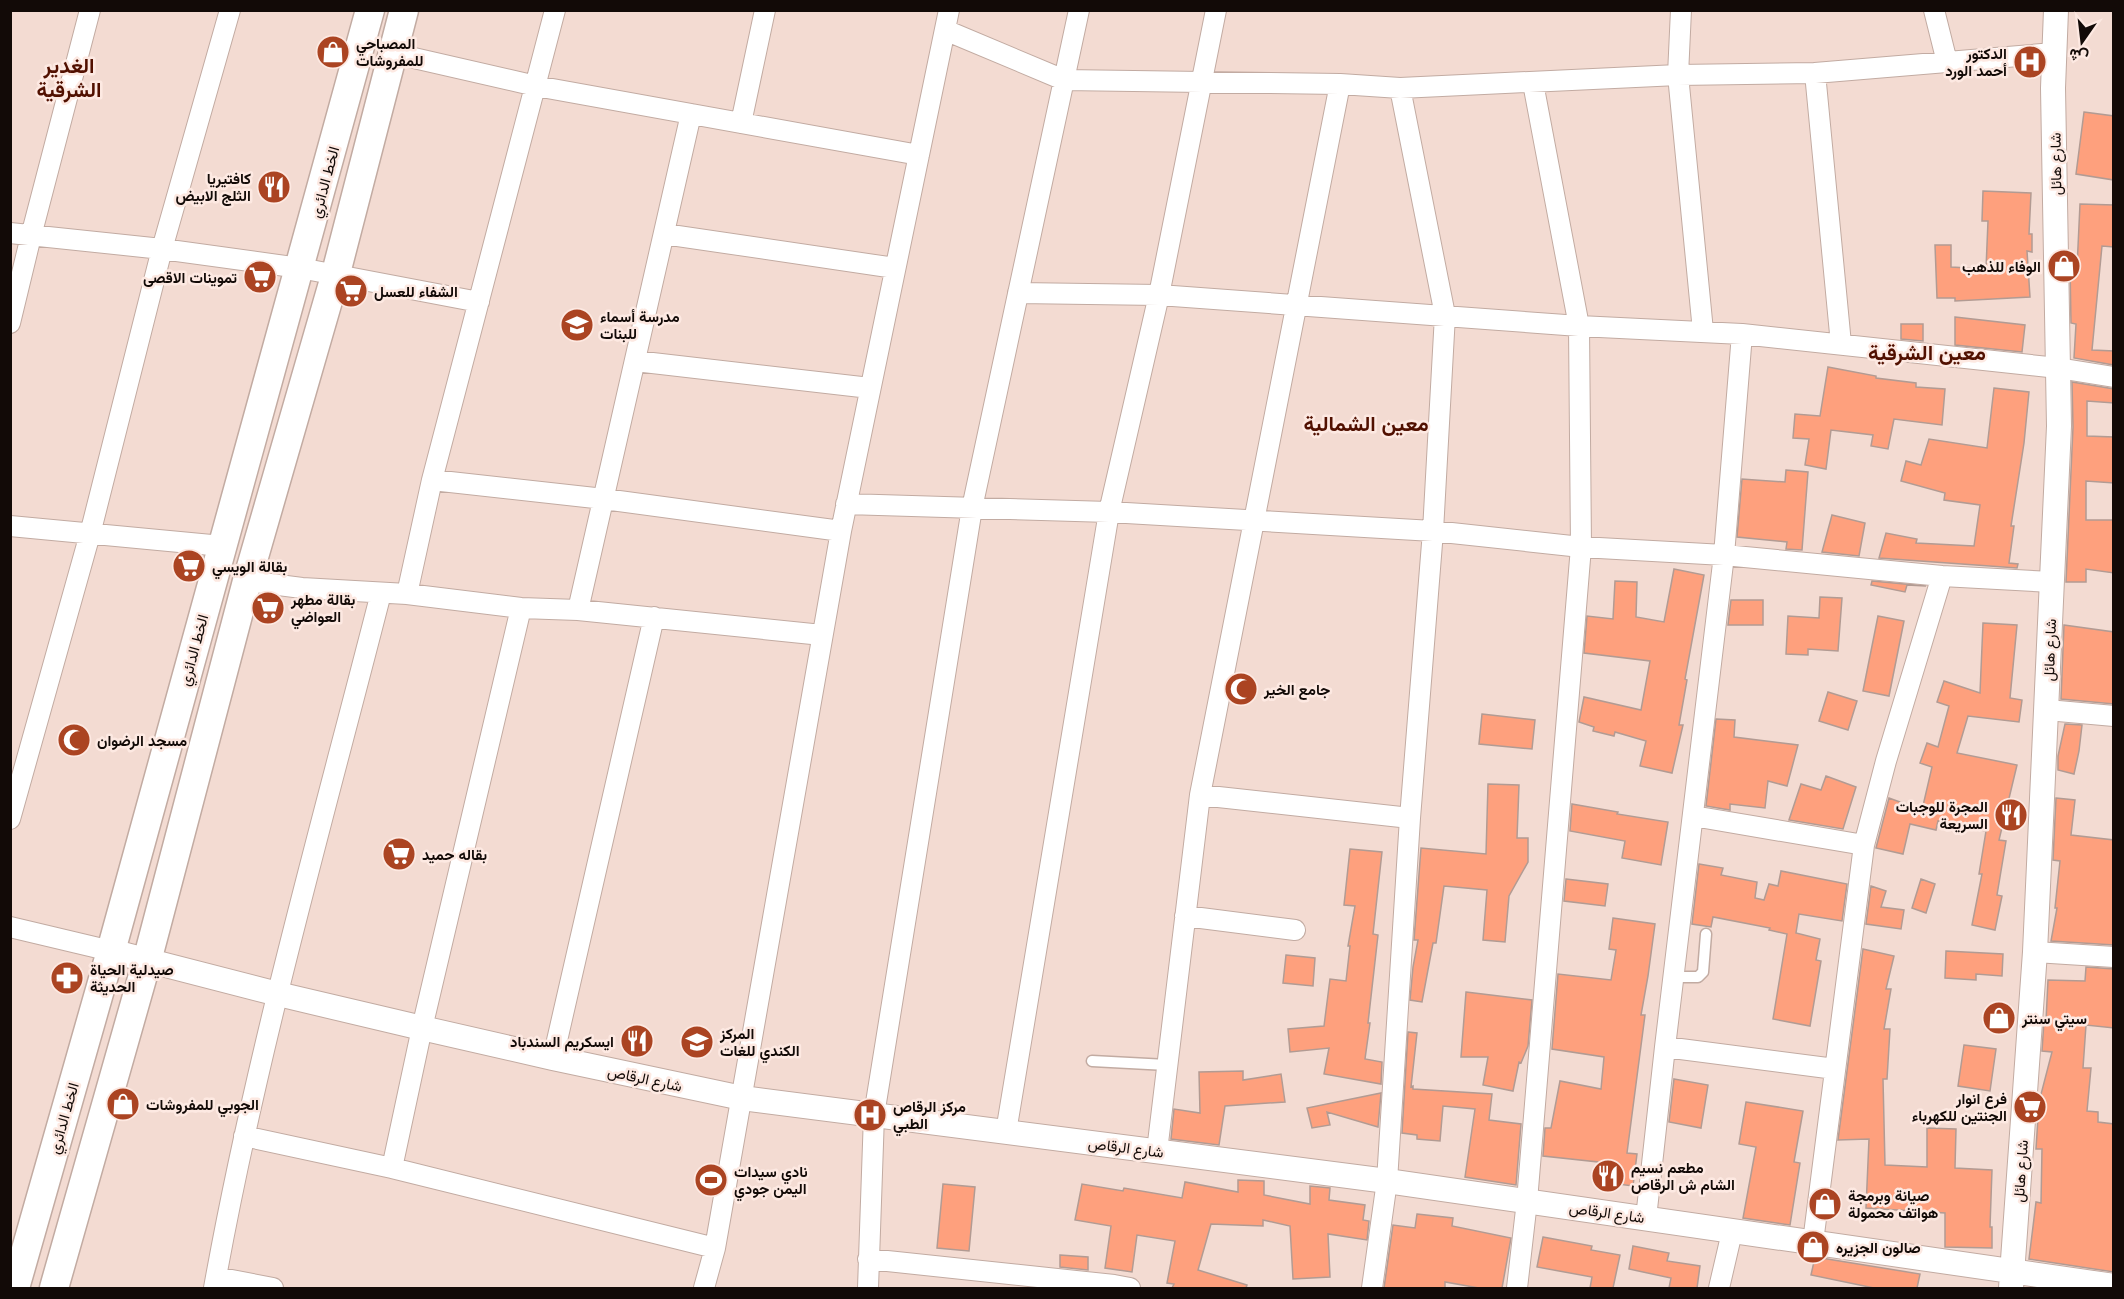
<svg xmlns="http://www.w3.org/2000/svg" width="2124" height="1299" font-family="'PT Serif',Vazirmatn,serif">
  <rect width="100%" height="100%" fill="#f3dbd2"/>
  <path fill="#fea07d" stroke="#b29b93" stroke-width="1.5" d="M2084,112l30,4v64l-38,-6z
    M1983,191l48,2 -2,41h3v18l-5,-1 3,46 -75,4v-3h-18l-2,-53h16v22l35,2 2,-48h-6z
    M2080,204l34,1v42l-12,-1 -10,104 22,1v14l-40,-7 2,-34 -5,-1 -1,-56 7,1z
    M1955,317l70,8 -3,27 -67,-7z
    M1901,324h22v17l-22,-2z
    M1828,367l48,9v2l40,5v4l29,2 -3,36 -48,-6 -6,30 -17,-3 2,-11 -42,-5 -5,39 -21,-4 4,-26 -16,-1 2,-24 25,2z
    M2072,382l42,7v14l-27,-2v35l27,1v46l-28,-2v39h28v53l-28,-4v13h-20l7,-155z
    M1994,388l35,4 -5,51 -13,83h3l-5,37 9,1 -1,4 -138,-10 7,-25 31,6 -1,4 58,3 6,-41 -36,-5 1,-7 -44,-12 5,-20 15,4 8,-26 58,9z
    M1786,470l22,2 -6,78 -16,-1 1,-7 -50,-5 5,-58 43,3z
    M1832,515l33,8 -6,33 -37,-4z
    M1674,569l30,6 -19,104 2,1 -8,45h4l-11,48 -32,-7 6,-25 -31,-9 -1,4 -21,-5 1,-4 -15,-5 5,-25 57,13 9,-49 -66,-8 3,-37 26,3 2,-38 22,1 -1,35 28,5z
    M1872,581l54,5 -19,-1 -2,7 -34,-7z
    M1820,597l22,1 -4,53 -30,-2v6l-22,-1 2,-38 31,2z
    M1731,600h32v25h-35z
    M1878,616l26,5 -15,75 -26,-5z
    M1983,623l34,2 -7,73 12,2 -3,22 -51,-6 -11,37 60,12 -18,75 7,1 -9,54 5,1 -7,34 -23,-5 10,-51h-3l7,-43 -48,-10 -2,9 -26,-6 -7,30 -27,-6 13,-50 33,12 10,-43 -12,-4 7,-20 11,4 11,-41 -12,-4 7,-21 36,12z
    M2064,625l50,7v72l-53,-5z
    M1828,692l29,9 -9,29 -29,-9z
    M1482,714l53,6 -3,29 -53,-5z
    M1716,719l19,1 -1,17 64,8 -11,41 -19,-5 -3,27 -35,-4v6l-24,-4z
    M2065,724l17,1 -3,26 -5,23 -16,-4v-14z
    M1826,776l30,11 -13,42 -54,-9 12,-36 20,6z
    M1488,784l31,1 -2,53h11v24l-19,34 -4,46 -22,-2 4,-50 -43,-4 -8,57h-3l-11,59 -12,-2 3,-33 5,-27h-4l7,-92 65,6z
    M2056,798l19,2 -4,35 43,5v105l-63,-4 6,-33h-2l5,-47 -7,-1z
    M1572,804l46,8 -1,2 51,8 -7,43 -39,-7 3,-17 -55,-10z
    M1350,849l32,3 -9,82 5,1 -10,88h2l-5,36 17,3 -1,22 -57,-10 5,-26 -39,4 -2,-23 36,-3 6,-47 16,2 4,-35h-2l7,-40 -11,-1z
    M1699,864l24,4 -2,7 36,7 -2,16 9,2 5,-16 9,2 3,-15 66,13 -5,37 -43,-7 -3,19 24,6 -4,21 5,1 -11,65 -37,-7 14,-85 -18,-4 1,-2 -57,-11 -2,10 -19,-3z
    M1566,879l42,5 -3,22 -41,-5z
    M1921,879l14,5 -9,29 -14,-5z
    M1871,886l15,5 -5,16 23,3 -3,19 -35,-5z
    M1613,918l42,6 -7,52 -7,39h4l-18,138 10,1 -4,32 -38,-5 3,-19 -55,-6 2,-28h6l9,-47 41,8 3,-32 -52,-8 6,-75 53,6 5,-30 -7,-1z
    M1863,949l31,7 -8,33h5l-7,40h6l-3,50h-4l2,86 42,2v-39l29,1 -1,39 37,2 -2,57h2v21l-47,-1v-34l-79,-5 3,-69 -31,1z
    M1946,951l57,3 -1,22 -26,-2v6l-31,-2z
    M1286,955l29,3 -2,28 -30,-3z
    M2086,967l28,2v59l-28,-3 -3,43h8l-4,43 11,1v10l16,2v148l-85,-13 7,-57 5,1 1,-54h-6l3,-47 13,-50 -10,-1 2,-30h2l2,-41 37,1z
    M1466,992l66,8 -4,46 -7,17 -2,-1 -6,29 -30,-6 5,-28h-27z
    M1408,1032l9,1 -6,54 2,-1v3l79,5 -3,26 32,4 -5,61 -51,-8 10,-68 -32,-3 -3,35 -23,-2v-4l-15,-2z
    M1964,1045l32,4 -6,42 -32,-5z
    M1243,1071v9l38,-6 4,28 -60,4 -6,39 -48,-6 3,-30 26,4 -1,-41z
    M1674,1079l34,6 -7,43 -32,-6z
    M1381,1093l-3,34 -51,-15 3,13 -18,3 -5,-20z
    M1746,1102l57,9 -9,51 6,1 -10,62 -47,-7 13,-71 -17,-3z
    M1238,1180l26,1v14l46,9v-18l20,2 -1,12 36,5 -2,15 6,1 -2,19 -39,-6 2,43 -37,2 -3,-53 -27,-6v6l-52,-2 -13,46 49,15 -1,3h-74l2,-4 -7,-1 8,-42 -38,-6 -5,37 -27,-4 6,-42 -36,-6 7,-36 41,7 1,-3 58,10 3,-16 53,10z
    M943,1184l32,3 -6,64 -32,-3z
    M1417,1214l36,4 -1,8 59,12 -9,50h-23l-34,-6v6h-61l9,-63 22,3z
    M1543,1237l49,9 -1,4 29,5 -7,33h-23l2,-11 -55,-10z
    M1633,1246l36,7 -2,8 33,5 -3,22h-28l2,-10 -42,-9z
    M1060,1255l28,2v13l-28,-3z
    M1815,1257l105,17 -3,14h-43l-63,-13z"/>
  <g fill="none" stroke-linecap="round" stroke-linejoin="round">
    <defs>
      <path id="service" d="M1673,977h25l5,-5 3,-38
        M1092,1061l75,4"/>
      <path id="minor" d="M1681,10l-3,65 25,256
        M1934,10l13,52
        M945,30l119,50 276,4 60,4 278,-13 137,-2 239,-20
        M392,53l144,33 383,69
        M1815,73l26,271
        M741,123l24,-113
        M10,233l152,16 138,19 179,34
        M664,234l231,34
        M1018,293l141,2 420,31 163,8 316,34 56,9
        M10,323l21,-87 59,-226
        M635,361l235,27
        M432,480l172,19 237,32
        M846,504l263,8 324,19 148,16 143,8 218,21 110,6
        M10,526l212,20
        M247,581l55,7 105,6 114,14 57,2 244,25
        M407,594l25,-114 123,-470
        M578,610l113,-496
        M2047,710l67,6
        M1200,795l210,23
        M1693,816l171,29
        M10,819l80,-285 72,-285 68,-239
        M1185,916l110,14
        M10,927l101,24
        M2035,952l79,5
        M1665,1047l170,22
        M553,1058l101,-441
        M1006,1132l103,-620 50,-217 57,-285
        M244,1136l148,32 323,80
        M1157,1151l43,-356 140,-711
        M392,1168l30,-140 99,-420
        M1646,1218l19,-171 59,-492 18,-221
        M1813,1242l51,-397 22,-84 56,-185
        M868,1259l246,26 16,3
        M216,1277l57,11
        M214,1288c42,-234 108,-464 167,-695
        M704,1288l11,-40 126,-717 108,-521
        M868,1288l6,-173 98,-607 107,-498
        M1372,1288l15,-107 23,-363 23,-287 12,-216 -45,-227
        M1517,1288l10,-87 54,-654 -2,-221 -46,-243
        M1719,1288l13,-56"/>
      <path id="tertiary" d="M111,951l167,43 144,34 131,30 189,40 645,83 727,105
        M2011,1288l24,-336 24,-526 -6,-338 3,-78"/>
      <path id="secondary" d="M15,1288l96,-337 259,-941
        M54,1288l93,-327 100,-380 89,-308 68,-263"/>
    </defs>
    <use href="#service" stroke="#c2aba2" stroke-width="13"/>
    <use href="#minor" stroke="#c2aba2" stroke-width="22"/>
    <use href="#tertiary" stroke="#c2aba2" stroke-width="26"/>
    <use href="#secondary" stroke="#c2aba2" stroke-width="31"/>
    <use href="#service" stroke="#fff" stroke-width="10"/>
    <use href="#minor" stroke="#fff" stroke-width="20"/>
    <use href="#tertiary" stroke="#fff" stroke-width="24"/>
    <use href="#secondary" stroke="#fff" stroke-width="28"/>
  </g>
  <defs>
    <symbol id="shop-disc" viewBox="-11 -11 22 22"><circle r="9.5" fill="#ab4422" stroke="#fde9e2"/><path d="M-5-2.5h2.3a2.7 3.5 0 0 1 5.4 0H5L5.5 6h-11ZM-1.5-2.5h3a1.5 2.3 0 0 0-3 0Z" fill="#fff"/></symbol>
    <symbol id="hospital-disc" viewBox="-11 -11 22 22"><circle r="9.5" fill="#ab4422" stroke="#fde9e2"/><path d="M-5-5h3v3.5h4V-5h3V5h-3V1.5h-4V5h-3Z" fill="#fff"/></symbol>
    <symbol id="restaurant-disc" viewBox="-11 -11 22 22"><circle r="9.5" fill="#ab4422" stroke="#fde9e2"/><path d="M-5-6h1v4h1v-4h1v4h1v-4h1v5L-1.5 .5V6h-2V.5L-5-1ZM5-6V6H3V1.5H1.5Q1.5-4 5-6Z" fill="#fff"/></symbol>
    <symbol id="supermarket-disc" viewBox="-11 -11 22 22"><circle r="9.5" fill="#ab4422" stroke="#fde9e2"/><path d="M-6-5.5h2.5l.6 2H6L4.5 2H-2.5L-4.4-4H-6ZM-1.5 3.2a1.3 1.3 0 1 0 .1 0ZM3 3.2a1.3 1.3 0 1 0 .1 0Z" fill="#fff"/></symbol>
    <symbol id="school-disc" viewBox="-11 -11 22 22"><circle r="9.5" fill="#ab4422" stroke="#fde9e2"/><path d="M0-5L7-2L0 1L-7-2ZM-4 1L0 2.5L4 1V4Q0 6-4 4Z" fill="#fff"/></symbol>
    <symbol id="mosque-disc" viewBox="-11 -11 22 22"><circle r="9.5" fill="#ab4422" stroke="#fde9e2"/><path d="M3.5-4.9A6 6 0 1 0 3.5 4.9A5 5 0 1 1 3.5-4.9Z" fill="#fff"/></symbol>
    <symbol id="pharmacy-disc" viewBox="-11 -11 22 22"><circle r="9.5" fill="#ab4422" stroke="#fde9e2"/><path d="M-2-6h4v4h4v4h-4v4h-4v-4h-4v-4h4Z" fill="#fff"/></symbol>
    <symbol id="university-disc" viewBox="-11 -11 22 22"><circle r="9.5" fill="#ab4422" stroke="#fde9e2"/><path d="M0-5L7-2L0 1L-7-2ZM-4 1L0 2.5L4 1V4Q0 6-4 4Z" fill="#fff"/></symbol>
    <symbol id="stadium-disc" viewBox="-11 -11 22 22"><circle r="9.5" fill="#ab4422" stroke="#fde9e2"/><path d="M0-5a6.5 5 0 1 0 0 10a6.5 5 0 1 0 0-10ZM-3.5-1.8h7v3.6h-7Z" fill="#fff"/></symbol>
  </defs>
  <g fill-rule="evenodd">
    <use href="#shop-disc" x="314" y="33" width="38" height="38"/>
    <use href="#hospital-disc" x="2011" y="43" width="38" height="38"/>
    <use href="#restaurant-disc" x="255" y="168" width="38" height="38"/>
    <use href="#shop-disc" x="2045" y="247" width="38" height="38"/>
    <use href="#supermarket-disc" x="241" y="258" width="38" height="38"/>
    <use href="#supermarket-disc" x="332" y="272" width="38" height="38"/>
    <use href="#school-disc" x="558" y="306" width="38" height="38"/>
    <use href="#supermarket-disc" x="170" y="547" width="38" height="38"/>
    <use href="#supermarket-disc" x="249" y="589" width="38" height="38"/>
    <use href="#mosque-disc" x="1222" y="670" width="38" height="38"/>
    <use href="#mosque-disc" x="55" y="721" width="38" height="38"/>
    <use href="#restaurant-disc" x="1992" y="796" width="38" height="38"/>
    <use href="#supermarket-disc" x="380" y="835" width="38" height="38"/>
    <use href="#pharmacy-disc" x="48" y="959" width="38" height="38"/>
    <use href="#shop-disc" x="1980" y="999" width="38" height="38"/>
    <use href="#restaurant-disc" x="618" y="1022" width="38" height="38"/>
    <use href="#university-disc" x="678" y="1023" width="38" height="38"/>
    <use href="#shop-disc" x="104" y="1085" width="38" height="38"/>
    <use href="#supermarket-disc" x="2011" y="1088" width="38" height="38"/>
    <use href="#hospital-disc" x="851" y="1096" width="38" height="38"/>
    <use href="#restaurant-disc" x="1589" y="1157" width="38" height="38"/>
    <use href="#stadium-disc" x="692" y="1161" width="38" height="38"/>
    <use href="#shop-disc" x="1806" y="1185" width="38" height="38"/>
    <use href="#shop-disc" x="1794" y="1228" width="38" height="38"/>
  </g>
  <g text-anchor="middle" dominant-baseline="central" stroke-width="5" stroke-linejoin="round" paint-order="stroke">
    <g font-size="15" font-weight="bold" fill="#120a07" stroke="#fde9e2" text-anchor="start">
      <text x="356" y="43">المصباحي<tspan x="356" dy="17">للمفروشات</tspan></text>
      <text x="2007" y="53" text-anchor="end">الدكتور<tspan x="2007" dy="17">أحمد الورد</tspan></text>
      <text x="251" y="178" text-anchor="end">كافتيريا<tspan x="251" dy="17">الثلج الابيض</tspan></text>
      <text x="2041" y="266" text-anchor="end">الوفاء للذهب</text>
      <text x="237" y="277" text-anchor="end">تموينات الاقصى</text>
      <text x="374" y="291">الشفاء للعسل</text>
      <text x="600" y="316">مدرسة أسماء<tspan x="600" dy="17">للبنات</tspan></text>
      <text x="212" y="566">بقالة الويسي</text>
      <text x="291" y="599">بقالة مطهر<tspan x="291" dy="17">العواضي</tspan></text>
      <text x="1264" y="689">جامع الخير</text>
      <text x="97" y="740">مسجد الرضوان</text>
      <text x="1988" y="806" text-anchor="end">المجرة للوجبات<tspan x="1988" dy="17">السريعة</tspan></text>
      <text x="422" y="854">بقاله حميد</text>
      <text x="90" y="969">صيدلية الحياة<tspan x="90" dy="17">الحديثة</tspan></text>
      <text x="2022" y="1018">سيتي سنتر</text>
      <text x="720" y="1033">المركز<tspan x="720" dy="17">الكندي للغات</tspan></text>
      <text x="614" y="1041" text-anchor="end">ايسكريم السندباد</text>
      <text x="2007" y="1098" text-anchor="end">فرع انوار<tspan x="2007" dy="17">الجنتين للكهرباء</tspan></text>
      <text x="146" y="1104">الجوبي للمفروشات</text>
      <text x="893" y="1106">مركز الرقاص<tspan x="893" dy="17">الطبي</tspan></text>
      <text x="1631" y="1167">مطعم نسيم<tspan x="1631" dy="17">الشام ش الرقاص</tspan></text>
      <text x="734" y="1171">نادي سيدات<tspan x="734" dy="17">اليمن جودي</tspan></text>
      <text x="1848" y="1195">صيانة وبرمجة<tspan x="1848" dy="17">هواتف محمولة</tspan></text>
      <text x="1836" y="1247">صالون الجزيره</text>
    </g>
    <g font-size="15" fill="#120a07" stroke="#fde9e2">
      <text transform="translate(2055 164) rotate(-91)">شارع هائل</text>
      <text transform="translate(324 182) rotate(-75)">الخط الدائري</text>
      <text transform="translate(193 650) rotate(-75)">الخط الدائري</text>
      <text transform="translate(2049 650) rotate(-88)">شارع هائل</text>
      <text transform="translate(645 1078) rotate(12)">شارع الرقاص</text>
      <text transform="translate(63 1118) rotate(-74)">الخط الدائري</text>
      <text transform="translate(1126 1147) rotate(7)">شارع الرقاص</text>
      <text transform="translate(2020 1171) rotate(-86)">شارع هائل</text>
      <text transform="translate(1607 1212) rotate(8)">شارع الرقاص</text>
    </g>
    <g font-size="21" font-weight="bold" fill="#511000" stroke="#fde9e2">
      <text x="69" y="65">الغدير<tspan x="69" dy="24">الشرقية</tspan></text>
      <text x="1927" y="352">معين الشرقية</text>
      <text x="1366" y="423">معين الشمالية</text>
    </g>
  </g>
  <rect width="2124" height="1299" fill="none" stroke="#120a07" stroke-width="24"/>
  <g transform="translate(2082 42) rotate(194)" stroke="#fde9e2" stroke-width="4.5" paint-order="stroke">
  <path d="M0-4.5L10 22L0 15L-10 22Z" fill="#120a07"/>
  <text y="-9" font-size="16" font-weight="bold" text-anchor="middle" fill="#120a07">ش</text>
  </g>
</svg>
